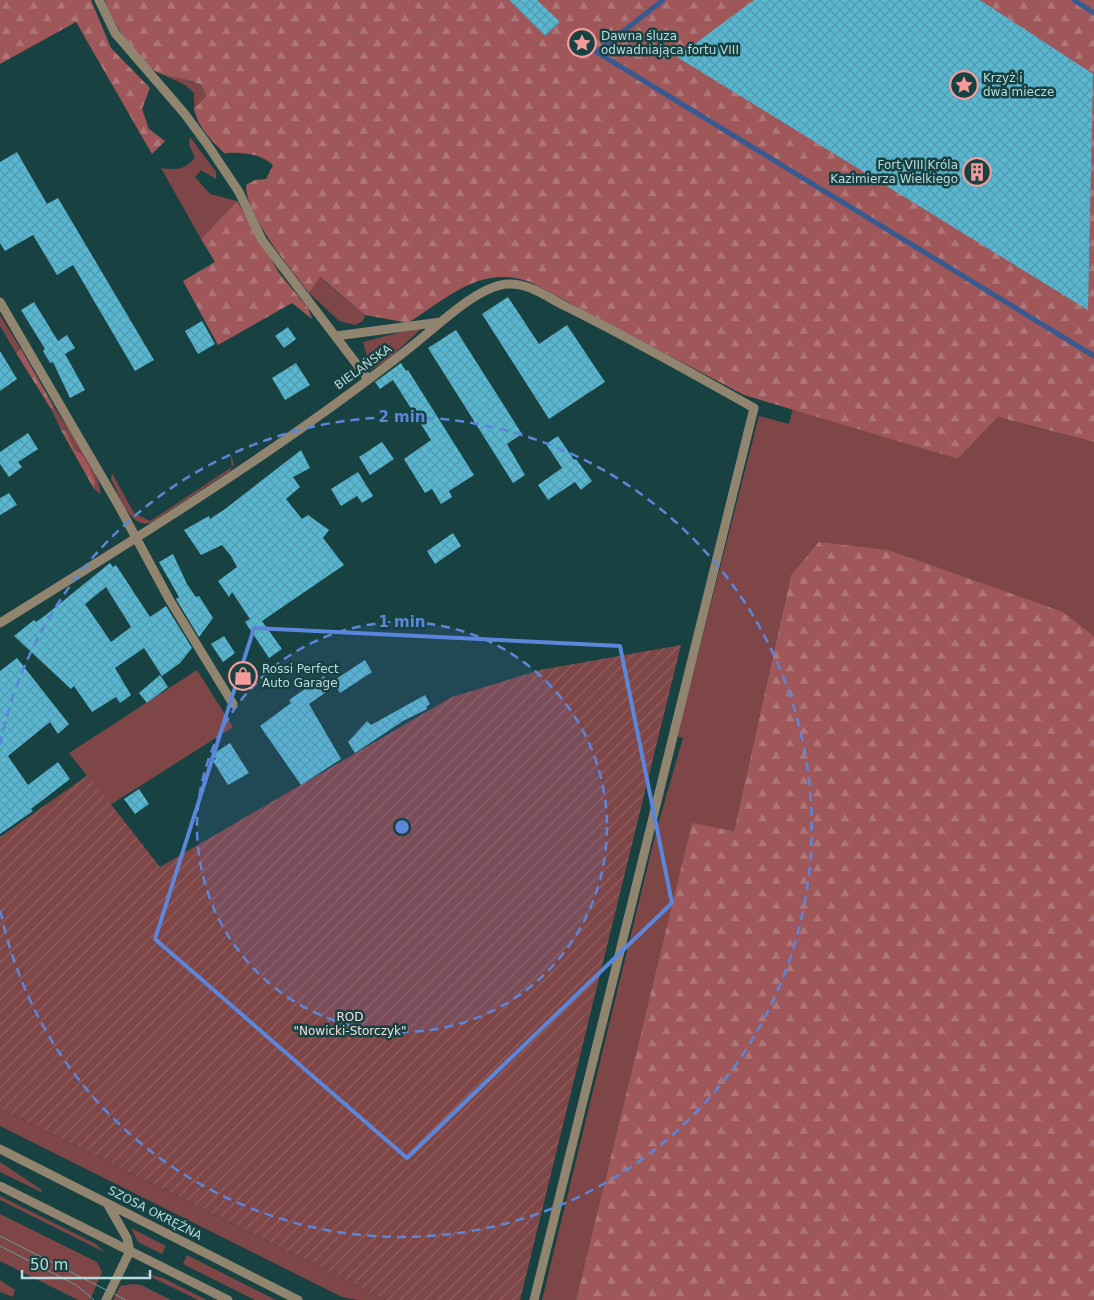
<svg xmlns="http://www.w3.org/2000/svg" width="1094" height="1300" font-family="'DejaVu Sans',sans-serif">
  <defs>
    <pattern id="forest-firs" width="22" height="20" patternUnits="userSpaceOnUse" patternTransform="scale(1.25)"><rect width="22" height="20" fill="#9f5759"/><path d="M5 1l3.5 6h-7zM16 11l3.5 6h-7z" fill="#ae7678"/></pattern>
    <pattern id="garden-furrows" width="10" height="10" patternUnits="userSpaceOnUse" patternTransform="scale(1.25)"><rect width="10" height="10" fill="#7f4647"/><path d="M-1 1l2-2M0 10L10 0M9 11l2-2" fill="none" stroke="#8f6061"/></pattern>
    <pattern id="building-cross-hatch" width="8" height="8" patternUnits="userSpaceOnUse" patternTransform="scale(1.25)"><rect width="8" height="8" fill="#5ab7d1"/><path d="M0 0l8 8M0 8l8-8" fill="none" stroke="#519aad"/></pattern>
  </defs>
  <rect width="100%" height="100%" fill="#184142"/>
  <path fill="#7f4647" d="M153,70l48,15 5,11 -12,13v-16l-9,-8z
    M190,137l26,35v7l-15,-9 -6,7 15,17 27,7 -36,38 -40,-71c15,2 25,2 34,-11l-6,-12z
    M319,277l46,38 -2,6 -8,4 -16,-4 -30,-28z
    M0,315l21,34 -5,4 -16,-27z
    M424,326l-34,32 -19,12 -8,-28z
    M54,407c10,15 51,73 46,87l-6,-5 2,-6 -17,-32 -5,-2 -8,-18 -5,-1 -10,-21z
    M793,408l165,51 40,-42 96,25v194l-6,-4 -297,-57 -57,256 -42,-7 -116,476h-34l115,-472 26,-90 -6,-2 82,-320 30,8z
    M230,452l4,12 -4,7 -79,52c-22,6 -32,-29 -40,-44l1,-6 22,40 16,8 82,-54z
    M197,670l36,57 -123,78 -41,-52z
    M0,1108l386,192h-29l-15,-3 -342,-171z
    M0,1162l42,28 -1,2 -41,-20z
    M0,1196l96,48 8,8 -104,-52z
    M0,1214l97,48 5,10 -12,28h-12l-78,-39z
    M131,1228l35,18 -4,8 -24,-12z
    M187,1255l89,45h-21l-72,-36z
    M141,1272l22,6 44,22h-9z
    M0,1280l15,10 -2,7 -13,-5z
    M132,1284l9,1 30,15h-58l7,-14z"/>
  <path fill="url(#forest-firs)" d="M0,0h91l20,48 39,40 -8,21 7,20 16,12 -13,13 -76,-132 -76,42z
    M105,0h989v442l-96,-25 -40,42 -214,-64 -214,-113c-49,-18 -83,16 -122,41l-43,-8 -45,-38 -11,16c-19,-25 -63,-77 -63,-108l9,-5 11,-1 7,-14c-14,-12 -31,-13 -49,-12 -13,-13 -26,-26 -30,-44l12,-13 -5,-11c-14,-7 -37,-8 -48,-15 -17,-11 -43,-51 -48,-70z
    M237,201l42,72 29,35 4,11 -20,-16 -74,42 -35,-64 32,-19 -14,-23z
    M21,349l33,58 -3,2 -35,-56z
    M61,430l5,1 8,18c11,4 17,23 22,34l-2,6z
    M819,542l69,8 175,62 31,24v664h-518l116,-477 42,8 57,-256z"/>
  <path fill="url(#garden-furrows)" d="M681,645l-161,655h-134l-386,-192v-271l88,-62 72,92 292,-170 88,-27z"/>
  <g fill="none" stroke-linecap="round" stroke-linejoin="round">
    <path stroke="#385a8f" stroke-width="5" d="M1074,0l20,13
      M582,43l512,313
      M597,52l66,-52"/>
  </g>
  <path fill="url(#building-cross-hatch)" fill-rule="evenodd" d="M509,0h28l23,22 -15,14z
    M754,0h226l113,74 -5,236 -411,-253z
    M17,152l30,52 11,-6 96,162 -19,11 -62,-106 -16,10 -24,-40 -28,16 -5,-8v-81z
    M508,297l31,47 28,-19 38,57 -56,37 -67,-105z
    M34,302l24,39 9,-6 8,13 -10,6 20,36 -15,8 -17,-36 -3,1 -7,-12 2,-2 -24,-39z
    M202,321l13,23 -17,10 -13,-23z
    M288,327l8,12 -12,9 -9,-12z
    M456,330l66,104 -15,10 18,31 -12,8 -85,-135z
    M0,351l17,28 -17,12z
    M296,363l14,22 -25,15 -13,-22z
    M401,363l5,8 2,-1 66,105 -25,16 3,6 -11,7 -9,-15 -7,4 -21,-34 27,-19 -38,-60 -13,9 -5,-7z
    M28,433l10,16 -20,13 4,5 -13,10 -9,-13v-12z
    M558,436l16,24 2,-1 16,22 -11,9 -6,-8 -27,18 -10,-15 24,-17 -16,-24z
    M382,442l12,17 -24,16 -11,-18z
    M301,450l9,18 -17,9 7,10 -14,12 16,20 6,-4 21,15 -6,8 21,27 -82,56 20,28 -13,9 -24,-36 5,-3 -18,-27 -3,5 -11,-16 19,-14 -6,-11 -9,-11 -21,10 -17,-25 25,-14 1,3 15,-10z
    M358,472l15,24 -11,7 -5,-7 -16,10 -10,-17z
    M9,493l8,12 -17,10v-17z
    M453,533l8,13 -26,18 -8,-13z
    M173,554l14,30 9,13 3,-1 14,22 -14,19 -23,-38 3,-2 -20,-35z
    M110,563l3,4 3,-2 34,52 16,-11 26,42 -12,15 -18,13 -18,-28 -29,20 16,27 -11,8 -4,-6 -24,15 -18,-26 -3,3 -57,-53 20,-16 2,2 11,-8zM106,587l25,40 -20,15 -26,-38z
    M224,636l11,17 -12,9 -12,-18z
    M17,658l52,66 -11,10 -8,-12 -42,34 20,29 30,-23 12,17 -39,30 2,2 -33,23v-163z
    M365,660l7,12 -32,21 -7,-12z
    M160,675l8,12 -21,16 -8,-10z
    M324,676l8,12 -23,16 32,55 -40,26 -41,-59 31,-23 -2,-3z
    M425,695l5,9 -4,3 1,2 -24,12 -48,32 -7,-11 19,-21 4,4z
    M230,743l19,30 -21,12 -15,-24 3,-2 -3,-5z
    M139,789l10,15 -14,10 -11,-15z"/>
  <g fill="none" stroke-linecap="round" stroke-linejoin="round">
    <path stroke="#928570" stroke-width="9" d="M99,0l16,33 69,80 23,31 32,48 23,48 106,139
      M0,302l120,206 49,91 64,105
      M336,336l105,-14
      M0,623c140,-87 282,-174 412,-277 23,-18 66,-61 96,-62 21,-1 39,13 57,22 65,32 127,67 189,102l-220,892
      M0,1149l298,151
      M0,1186l228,114
      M106,1300l24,-49 -3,-13 -19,-33"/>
    <path stroke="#72989a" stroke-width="1" d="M0,1236l126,64
      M0,1246l76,39 18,15"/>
  </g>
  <path fill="none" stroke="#5b86da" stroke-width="4" stroke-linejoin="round" d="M254,628l366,18 52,257 -265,255 -252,-219z"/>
  <circle cx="402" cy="827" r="205" fill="#5b86da" fill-opacity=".12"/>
  <g fill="none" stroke="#5b86da" stroke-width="2.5" stroke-dasharray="9 6">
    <circle cx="402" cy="827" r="205"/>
    <path d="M0 745A410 410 0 1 1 0 909"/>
  </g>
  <defs>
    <symbol id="sight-ring" viewBox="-11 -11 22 22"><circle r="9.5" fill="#184142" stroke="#f59b9c" stroke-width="1.5"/><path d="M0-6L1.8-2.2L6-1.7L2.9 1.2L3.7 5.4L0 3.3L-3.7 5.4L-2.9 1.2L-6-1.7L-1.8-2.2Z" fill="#f59b9c"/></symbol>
    <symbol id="building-ring" viewBox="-11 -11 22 22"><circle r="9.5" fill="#184142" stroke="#f59b9c" stroke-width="1.5"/><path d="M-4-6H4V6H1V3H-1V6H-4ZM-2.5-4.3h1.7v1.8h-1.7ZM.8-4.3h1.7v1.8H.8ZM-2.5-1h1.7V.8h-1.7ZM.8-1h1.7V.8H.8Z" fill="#f59b9c"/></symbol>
    <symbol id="shop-ring" viewBox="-11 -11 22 22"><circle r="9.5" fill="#184142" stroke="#f59b9c" stroke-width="1.5"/><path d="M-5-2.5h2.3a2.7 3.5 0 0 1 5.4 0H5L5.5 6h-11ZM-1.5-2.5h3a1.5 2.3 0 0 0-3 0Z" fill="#f59b9c"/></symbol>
  </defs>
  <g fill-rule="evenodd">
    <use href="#sight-ring" x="566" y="27" width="32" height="32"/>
    <use href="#sight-ring" x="948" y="69" width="32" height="32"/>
    <use href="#building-ring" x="961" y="156" width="32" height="32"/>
    <use href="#shop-ring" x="227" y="660" width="32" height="32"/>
  </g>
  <g text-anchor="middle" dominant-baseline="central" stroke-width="5" stroke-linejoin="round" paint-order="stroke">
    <g font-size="12" fill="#b7dbdd" stroke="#184142" text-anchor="start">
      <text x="601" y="36">Dawna śluza<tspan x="601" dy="14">odwadniająca fortu VIII</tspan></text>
      <text x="983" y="78">Krzyż i<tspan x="983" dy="14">dwa miecze</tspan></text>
      <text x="958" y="165" text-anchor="end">Fort VIII Króla<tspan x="958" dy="14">Kazimierza Wielkiego</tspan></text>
      <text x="262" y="669">Rossi Perfect<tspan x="262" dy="14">Auto Garage</tspan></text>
    </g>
    <g font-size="12" fill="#b7dbdd" stroke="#184142">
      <text transform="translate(363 367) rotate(-36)">BIELAŃSKA</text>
      <text transform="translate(155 1213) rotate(27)">SZOSA OKRĘŻNA</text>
    </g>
    <g font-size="12" fill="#f4dddd" stroke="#184142">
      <text x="350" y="1017">ROD<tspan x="350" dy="14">"Nowicki-Storczyk"</tspan></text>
    </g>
  </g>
  <circle cx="402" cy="827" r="8" fill="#5b86da" stroke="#184142" stroke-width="2.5"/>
  <g font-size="15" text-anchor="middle" font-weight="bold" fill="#5b86da" stroke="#184142" stroke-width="5" stroke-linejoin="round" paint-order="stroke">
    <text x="402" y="422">2 min</text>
    <text x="402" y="627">1 min</text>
  </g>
  <path d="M22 1270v8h128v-8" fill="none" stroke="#b7dbdd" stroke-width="2.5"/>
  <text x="30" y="1270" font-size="15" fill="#b7dbdd" stroke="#184142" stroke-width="4" paint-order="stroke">50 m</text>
</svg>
